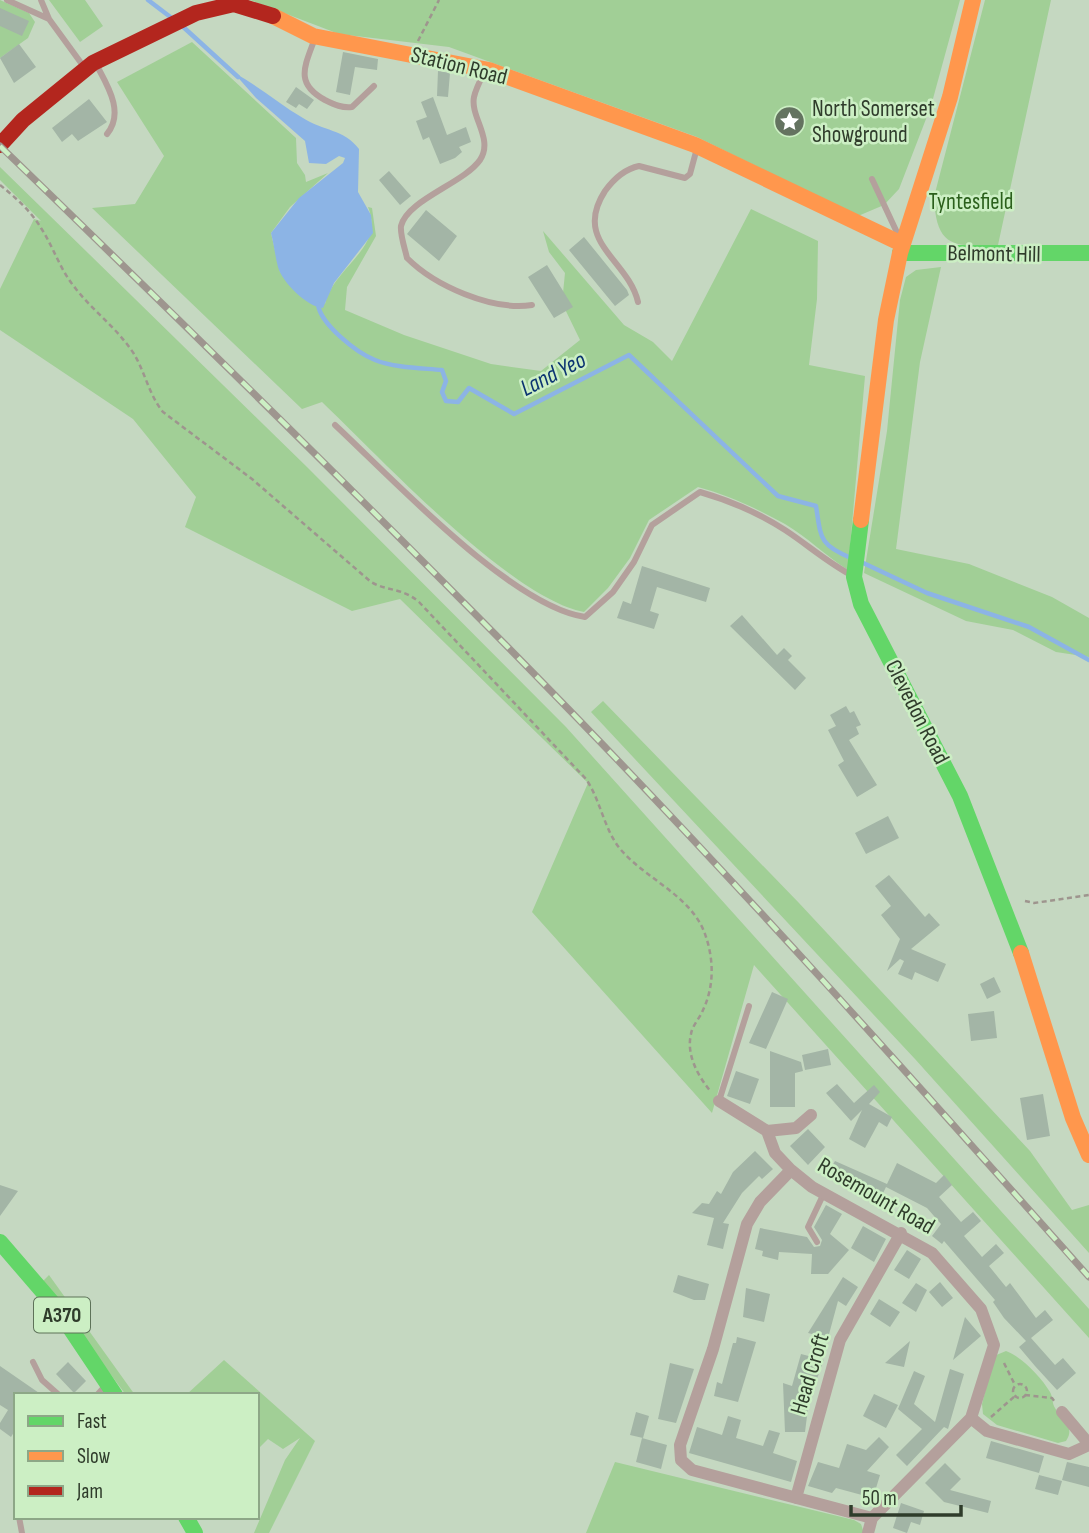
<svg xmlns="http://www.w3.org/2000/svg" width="1089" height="1533" font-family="'Sofia Sans Condensed',sans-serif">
  <rect width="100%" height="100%" fill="#c5d8c1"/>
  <path fill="#a1cf96" d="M0,0l29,13 6,9 -7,16 -28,20z
    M49,0h36l18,26 -23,16z
    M250,0h710l-29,106 -32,83 -15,16 -26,11 -161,-79 -248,-90 -110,-13z
    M985,0h66l-53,245c-44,2 -62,3 -64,-48z
    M192,42l104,96 1,25 8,12 1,7 22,-9 -38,34 -19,26 9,39 45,32c9,-38 60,-55 43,-97l4,1 4,28 -29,51 -2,23 59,25 87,29 50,7 39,-31 -18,-37 3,-30 -16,-21 -6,-21 81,94 29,17 19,19 79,-152 67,32 -1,58 -8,66 56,11 -17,194c-22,-14 -41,-33 -63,-46 -27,-15 -57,-29 -87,-37l-49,33 -19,38 -22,30 -24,24c-74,-14 -204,-155 -262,-210l-20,7 -210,-201 43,-4 29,-48 -47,-74z
    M0,167l307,300 259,260 523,582v29l-335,-373 -42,148 -180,-201 56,-129 -188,-184 -48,12 -167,-84 11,-30 -63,-78 -133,-89v-41l34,-70 7,2 -41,-41z
    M941,267l-21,95 -24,187 73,15 83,33 37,21v39l-33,-5 -43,-22 -47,-9 -102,-48 23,-142 13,-131 6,-23 10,-7z
    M603,701l196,202 231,248 42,59 17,-5v48l-174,-194 -324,-347z
    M49,1275l86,120h-9l-84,-113z
    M1006,1351c16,6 35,26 44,41 3,5 2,12 5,16 6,12 21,18 11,33l-8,2 -61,-18 -14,-11 -1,-10 12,-48z
    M224,1360l91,81 -46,92h-15l31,-73 15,-22 -17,11 -15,-10 -11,11v-55h-71z
    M615,1462l239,58 7,4 3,9h-278z"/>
  <path fill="#8cb4e5" d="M234,73c25,13 45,31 69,45 20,13 41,11 56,31l-1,43 13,23 2,18 -39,50 -11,25c-16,-1 -41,-26 -45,-41 -3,-11 -4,-23 -7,-34l28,-35 44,-35 2,-5 -6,-2 -13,8 -17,-1 -4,-22 -49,-43z"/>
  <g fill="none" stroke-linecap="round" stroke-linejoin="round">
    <path stroke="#8cb4e5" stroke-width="4.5" d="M148,0l25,19
      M180,24l58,53
      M318,304c2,20 39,49 57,56 20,8 46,8 67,10l4,11 -4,11 4,9 12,1 11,-14 45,26 115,-59 149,141 38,10c5,32 3,39 35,52
      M859,561l68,32 102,34 60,33"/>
  </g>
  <path fill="#a3b5a6" d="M0,8l29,13 -7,15 -22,-10z
    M19,44l17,23 -22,16 -14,-25z
    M343,52l35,7 -1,11 -22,-3 -5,28 -14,-3z
    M438,71l12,2 -2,24 -11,-1z
    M296,87l18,13 -7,9 -8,-5 -3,4 -10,-6z
    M433,97l14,38 19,-8 5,15 -12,5 3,5 -7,6 -15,6 -11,-27 -6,3 -7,-19 11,-4 -6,-15z
    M89,99l18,23 -29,19 -6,-7 -10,8 -10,-14z
    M389,171l22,25 -11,9 -21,-25z
    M426,210l31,26 -18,25 -32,-27z
    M584,237l43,53 2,5 -14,11 -46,-56z
    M547,265l26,42 -19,11 -26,-41z
    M642,566l68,22 -4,14 -49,-15 -7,24 9,3 -5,15 -37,-11 6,-17 8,3z
    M742,615l35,40 7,-7 8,8 -4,4 18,18 -11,12 -65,-64z
    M846,706l4,7 4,-2 7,14 -5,2 3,7 -10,6 28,45 -20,12 -19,-32 6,-4 -16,-31 8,-4 -6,-11z
    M888,816l11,22 -33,16 -11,-21z
    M889,875l36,42 4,-4 11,12 -29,24 35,15 -8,18 -23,-10 -3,8 -14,-6 6,-13 -4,-2 -13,12 13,-32 -19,-24 10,-9 -16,-20z
    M994,977l7,15 -14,7 -7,-15z
    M772,992l16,7 -22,50 -17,-6z
    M994,1011l3,27 -26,3 -3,-27z
    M828,1049l3,16 -26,5 -3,-15z
    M770,1051l31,11 2,9 -8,2v34h-25z
    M736,1071l23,8 -9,25 -23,-8z
    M837,1084l17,19 20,-18 6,7 -11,12 23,13 -5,10 -8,-5 -14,26 -16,-9 13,-29 -11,11 -25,-28z
    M1043,1094l7,42 -23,4 -7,-42z
    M808,1129l17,18 -17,18 -18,-19z
    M755,1151l18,18 -11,10 -3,-3 -17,17 -19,30 6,1 -6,25 -16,-4 7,-27 -22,-5 10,-10 7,1 8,-13 4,3 12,-22z
    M835,1161l52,23 10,-21 39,20 8,-8 8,10 -13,12 22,25 12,-10 8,9 -17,15 18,21 14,-13 8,9 -15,13 17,21 4,-4 26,35 9,-8 8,10 -22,18 24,27 8,-7 13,15 -19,17 -22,-24 -16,-19 7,-6 -22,-23 -11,-16 2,-2 -51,-59 -2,3 -10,-8 9,-12 -14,-16 -41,-21 -7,14 -35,-18 -16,-9z
    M0,1185l18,6 -18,25z
    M826,1205l16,9 -12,20 19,16 -21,24h-17l1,-20 -33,-2 -1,8 -16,-4 1,-5 -8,-2 5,-21 47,9 7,10 6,-1 2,-6 -8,-13z
    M863,1226l23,13 -12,23 -23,-14z
    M907,1250l14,9 -12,20 -15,-9z
    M678,1275l31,9 -4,16h-11l-21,-8z
    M843,1277l15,10 -12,19 -8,-5 -10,37 -20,-5z
    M940,1282l13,16 -11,9 -13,-15z
    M916,1283l11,7 -11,22 -14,-9z
    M746,1288l24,6 -6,28 -21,-5z
    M879,1299l21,13 -10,15 -20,-13z
    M965,1317l16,19 -28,24z
    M737,1337l19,5 -18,60 -24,-6 3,-14 5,2 11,-41h3z
    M910,1341l-6,26 -19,-4z
    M801,1354l23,6 -15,40 -4,32h-20l-2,-49 9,3z
    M68,1362l18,19 -12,12 -18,-19z
    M670,1363l24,6 -18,54 -18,-4z
    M0,1366l42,29h-26v34l-5,8 -11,-8v-6l8,-13 -8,-5z
    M950,1369l14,5 -16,55 -4,-2 -37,39 -11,-11 26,-26 -24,-20 16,-38 11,5 -11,28 21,18z
    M874,1394l24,11 -12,23 -23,-12z
    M636,1412l13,4 -6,22 -13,-3z
    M728,1416l13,4 -5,18 27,8 6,-16 11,3 -7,20 24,8 -6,21 -102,-29 8,-26 25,8z
    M879,1437l10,10 -22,24 13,4 -7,23 -37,-10 -4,5 -24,-7 10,-24 21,6 8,-24 19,6z
    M642,1438l25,7 -6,24 -25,-7z
    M991,1441l53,15 -5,17 -53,-15z
    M1067,1462l22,5v20l-27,-7z
    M945,1463l16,16 -11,11 41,11 -3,12 -44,-11 -19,-19z
    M1039,1475l23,6 -4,14 -23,-6z
    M901,1503l23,8 -4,14 -9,-3 -4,11 -14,-5z"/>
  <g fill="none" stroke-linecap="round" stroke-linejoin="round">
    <path stroke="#9e958e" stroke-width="2.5" stroke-dasharray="5 3.5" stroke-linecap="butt" d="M418,41l21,-41
      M0,185c15,12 31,26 41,43 13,20 19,42 35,61 18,23 42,40 58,65 11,18 15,41 29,58l89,67 119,103c18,10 30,5 48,20l167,177c15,22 18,51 35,71 26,30 73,47 85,87 8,24 8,50 -3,73 -3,8 -11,16 -12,24 -5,21 7,42 20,58
      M1025,901l9,2 55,-8
      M1004,1363l11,22
      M1013 1391a7 7 0 1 1 14 0a7 7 0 1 1-14 0Z
      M1025,1395l27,3 3,4
      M991,1417l24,-21"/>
    <path stroke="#b4a09c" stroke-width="6" d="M7,0l42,19
      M41,0l8,19 35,48
      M315,38c-10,28 -21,45 10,62 10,5 17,8 27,7l22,-21
      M96,64c11,21 29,48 11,70
      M485,71c-4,8 -9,17 -11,26 -4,20 20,42 6,63 -16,23 -73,40 -79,66 -1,9 4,23 6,32 28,28 85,53 125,47
      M872,179l28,60
      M638,302c-10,-43 -66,-60 -33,-111 8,-11 20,-22 34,-25l46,12 5,-4 7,-26
      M335,425c57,53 176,181 250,192l28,-25 21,-30 18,-37 48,-33c28,8 60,22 85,38 23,15 43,33 68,46
      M719,1101l30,-95
      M817,1242l-9,-15 16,-34
      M33,1362l9,18 17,15
      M97,1395l9,-10
      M19,1517l3,16"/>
    <path stroke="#b4a09c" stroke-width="12" d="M719,1101l48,30 8,22 16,17 -31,32 -13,22 -34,125 -33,96 1,15 11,10 180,48
      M767,1131l29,-3 15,-13
      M791,1170l21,17 120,66 49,56 13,36 -23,73 -99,100 -4,15
      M1062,1412l27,32
      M971,1418l16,13 82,23 20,-9
      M796,1498l44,-158 61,-107"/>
    <path stroke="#63d668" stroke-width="16" d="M900,253h189
      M861,520l-7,57 7,27 99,192 61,157
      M0,1242l56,65 59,88
      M186,1517l9,16"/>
    <path stroke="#ff974d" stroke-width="16" d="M273,16l40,20 176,34 206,75 207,99
      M861,520l25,-200 14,-67 50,-156 23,-97
      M1021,953l52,165 16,37"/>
    <path stroke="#b3261e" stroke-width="16" d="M0,145l23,-25 70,-57 103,-50 38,-9 39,12"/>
    <defs>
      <path id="rail" d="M0,146c183,177 366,356 544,538 188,192 367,393 545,593"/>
    </defs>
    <use href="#rail" stroke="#9e968f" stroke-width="7"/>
    <use href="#rail" stroke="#ccefc4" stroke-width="4.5" stroke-dasharray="13" stroke-linecap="butt"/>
  </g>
  <defs>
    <symbol id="sight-disc" viewBox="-11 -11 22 22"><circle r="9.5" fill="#647360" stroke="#ccefc4"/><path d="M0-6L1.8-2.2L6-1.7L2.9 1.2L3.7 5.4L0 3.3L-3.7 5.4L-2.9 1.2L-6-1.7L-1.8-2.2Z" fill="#fff"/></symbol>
  </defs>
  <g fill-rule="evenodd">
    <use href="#sight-disc" x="772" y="104" width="35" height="35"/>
  </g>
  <g text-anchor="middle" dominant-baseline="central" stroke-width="5" stroke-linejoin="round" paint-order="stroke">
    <rect fill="#ccefc4" stroke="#5e7259" stroke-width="2" x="34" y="1297.5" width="56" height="35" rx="5"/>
    <g font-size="21" font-weight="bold" fill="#2f3c2b">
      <text x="62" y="1315">A370</text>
    </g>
    <g font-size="23" fill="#2f3c2b" stroke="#ccefc4">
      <text transform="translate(459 66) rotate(14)">Station Road</text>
      <text transform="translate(994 254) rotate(1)">Belmont Hill</text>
      <text transform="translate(917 712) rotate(63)">Clevedon Road</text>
      <text transform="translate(876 1196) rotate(30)">Rosemount Road</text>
      <text transform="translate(810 1374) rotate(-73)">Head Croft</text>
    </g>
    <g font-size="23" fill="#2f3c2b" stroke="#ccefc4" text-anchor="start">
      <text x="812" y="109">North Somerset<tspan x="812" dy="26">Showground</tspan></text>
    </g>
    <g font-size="23" fill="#2b601c" stroke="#ccefc4">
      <text x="971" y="202">Tyntesfield</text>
    </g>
    <g font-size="24" font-style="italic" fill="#0c3471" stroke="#ccefc4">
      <text transform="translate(553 374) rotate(-27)">Land Yeo</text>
    </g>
  </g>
  <rect x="14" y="1393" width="245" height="126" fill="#ccefc4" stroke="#8da787" stroke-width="2"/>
  <rect x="28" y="1416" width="35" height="10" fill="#63d668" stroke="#8da787" stroke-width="2"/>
  <text x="77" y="1428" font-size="21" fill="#2f3c2b">Fast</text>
  <rect x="28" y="1451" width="35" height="10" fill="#ff974d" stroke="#8da787" stroke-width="2"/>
  <text x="77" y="1463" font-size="21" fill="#2f3c2b">Slow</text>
  <rect x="28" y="1486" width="35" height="10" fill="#b3261e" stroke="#8da787" stroke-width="2"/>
  <text x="77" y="1498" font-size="21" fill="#2f3c2b">Jam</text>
  <path d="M851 1505v10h110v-10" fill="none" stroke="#2f3c2b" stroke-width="3.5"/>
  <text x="862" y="1505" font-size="21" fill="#2f3c2b" stroke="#ccefc4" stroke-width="5" paint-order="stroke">50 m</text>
</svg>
